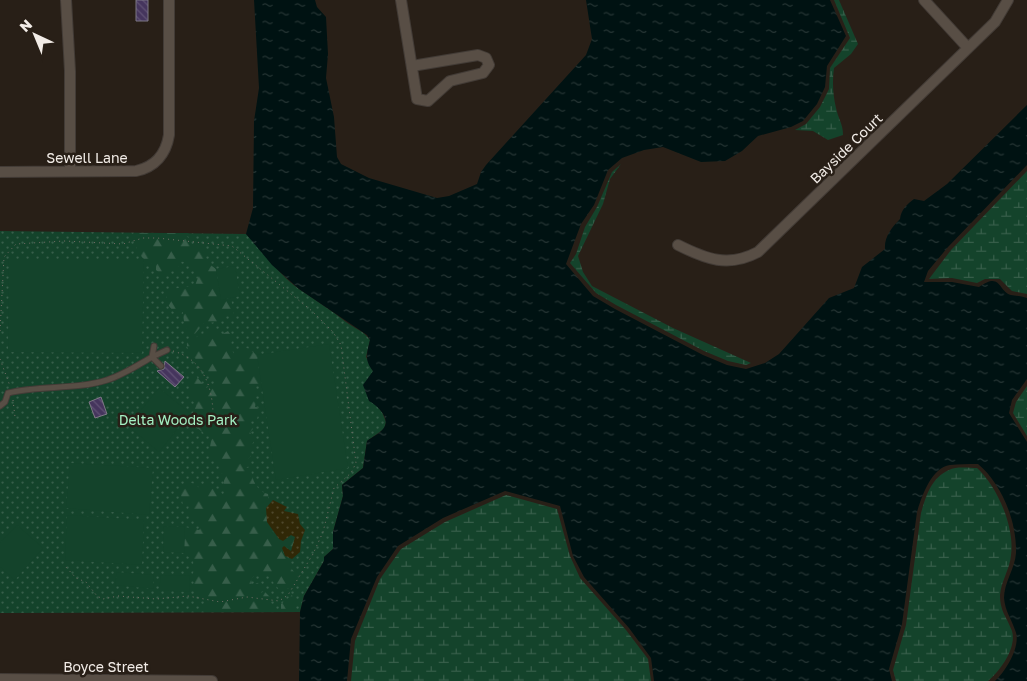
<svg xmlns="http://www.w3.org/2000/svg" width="1027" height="681" font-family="'Golos Text',sans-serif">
  <defs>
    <pattern id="grass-dots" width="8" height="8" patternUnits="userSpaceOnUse" patternTransform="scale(1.25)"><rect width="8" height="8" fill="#14432b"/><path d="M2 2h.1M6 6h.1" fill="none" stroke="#375e4a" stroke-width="1.8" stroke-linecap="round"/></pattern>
    <pattern id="forest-firs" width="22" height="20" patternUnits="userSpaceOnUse" patternTransform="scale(1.25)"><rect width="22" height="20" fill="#14432b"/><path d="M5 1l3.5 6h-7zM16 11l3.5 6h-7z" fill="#375e4a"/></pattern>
    <pattern id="wetland-marsh" width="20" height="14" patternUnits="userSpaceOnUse" patternTransform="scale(1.25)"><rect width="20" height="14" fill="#14432b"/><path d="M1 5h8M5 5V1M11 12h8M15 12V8" fill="none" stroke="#375e4a"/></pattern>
    <pattern id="sand-dots" width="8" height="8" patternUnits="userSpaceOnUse" patternTransform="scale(1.25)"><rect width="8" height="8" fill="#302807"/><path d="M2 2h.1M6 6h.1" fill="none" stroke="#4e472b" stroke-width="1.8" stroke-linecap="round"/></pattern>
    <pattern id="water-ripples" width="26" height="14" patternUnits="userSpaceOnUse" patternTransform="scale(1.25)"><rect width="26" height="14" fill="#001212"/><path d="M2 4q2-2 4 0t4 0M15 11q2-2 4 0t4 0" fill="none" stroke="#263534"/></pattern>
    <pattern id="building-back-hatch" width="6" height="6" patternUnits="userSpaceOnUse" patternTransform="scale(1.25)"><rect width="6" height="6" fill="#45355d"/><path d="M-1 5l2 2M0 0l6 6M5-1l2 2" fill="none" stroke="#605274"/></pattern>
  </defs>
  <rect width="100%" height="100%" fill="#281f17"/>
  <path fill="url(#grass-dots)" d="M0,231l246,3c18,18 32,40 53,55 16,11 32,21 47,33 9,7 17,8 24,18l-4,17 7,14 3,34 6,7 4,10 -2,7 -17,12 -4,27 -21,17 1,11 -10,36v17l-9,8v4l-20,35 -4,16 -300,1z"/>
  <path fill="url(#forest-firs)" d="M135,233h54l-3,3 6,4 -1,4 9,1 6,10 -1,6 11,8 5,31 10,-2 1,6 4,1 -3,10 -3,1 -6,-2 -4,8 -16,1 -10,12c-10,-3 -10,-14 -11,-23l-6,4 -12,-15 5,-12 25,-3 3,-9 -9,-14 -10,-2 -3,2 5,7h-10v3l-9,2 -6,-5v-4c-15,-6 -22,-15 -21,-33z
    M214,330l8,4 6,-3 5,7 -3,8 4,8 5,-2 2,-5 6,1 10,7 4,31 -3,-2 -3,2 -1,10 -3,4 5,2 -1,5 5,1 -3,11h-6l-2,5 4,5 -3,3 4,9 -7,13h3l1,2 -3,3 3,1v4l-5,4 5,-1c0,11 5,24 17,27l4,37 11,9 8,-5 5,5 -6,11 -8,-3 3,8 4,2 -3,4 13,16 -7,12 -3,-2 -8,4 -15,-19 -3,4 -7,-3 -5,5 1,7 7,-4 3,2 1,4 -4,4 2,1 3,-2 6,6v6l4,2 -1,5 8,1v-7l11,-9 5,17h-92v-13l-8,-3 -5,-21 2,-4 -1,-11 -9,-7 1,-26 14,3 3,-3 -14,-15 1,-6 -6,-1 -4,-20 13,-2 8,5 9,-5 1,5 9,1 5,8 4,-4 -5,-6 2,-12 -5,-2v-5l-11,-15 3,-18h-6l-11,-9 -4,2 -9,-5 7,-8h3l4,-9 -3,-5 1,-5 -5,-3 1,-12 6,-5 10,12 9,-5c-4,-16 -30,-27 -28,-40l19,-12z"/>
  <path fill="url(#wetland-marsh)" d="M834,0h5l19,44 -7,10 -17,14c-2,14 -1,27 2,40 2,10 7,16 7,27l-15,5 -15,-9 -18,-1 11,-6 14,-17 9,-18 1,-21 20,-30z
    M621,164l-11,15 -7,25 -25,52 5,16 9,14 81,42 78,35 -5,2 -18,-4 -24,-10 -88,-46 -20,-12 -26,-30 6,-9 9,-27 12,-20 15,-35z
    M1027,171v123l-15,-3 -12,-12h-15l-8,4 -25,-5 -23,1 22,-29z
    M1027,386v50l-14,-23 3,-11z
    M977,468c20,18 38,59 34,87 -1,14 -10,26 -11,40 0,17 7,22 12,36 5,17 -12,40 -24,50h-92l-3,-11 13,-45 15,-112c5,-17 10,-35 28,-43 7,-4 20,-2 28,-2z
    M506,495l51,14 13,47 10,22 46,52 22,29 3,22h-300l4,-40 25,-62 21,-30 44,-27z"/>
  <path fill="url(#sand-dots)" d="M273,500l14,7 -3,4 14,3 2,10 5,6 -4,11 -1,11 -8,7 -7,-3 -3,-8 2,-2 7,5 4,-14 -4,-2 -8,6 -4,-2 -12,-17 -1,-14z"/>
  <path fill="#14432b" d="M9,259h135l-2,94 -134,-1z
    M235,266l5,30 -19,4 -5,-31z
    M329,344l19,124 -72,12 -19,-125z
    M159,388l31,25 -31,39 -31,-26z
    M70,463l83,5 -4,47 -83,-7z
    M67,515l77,5 -2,45 -77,-5z
    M17,525l26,23 -28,32 -15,-13v-24z
    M164,526l21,1 -1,26 -21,-1z
    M117,572l37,3 -1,14 -38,-4z
    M161,575l29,1 -1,16 -30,-2z"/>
  <path fill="url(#water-ripples)" d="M254,0h61l2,7 9,10 2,37 -2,24 8,39 3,40 4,7 28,14 68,20 12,-2 28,-12 4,-12 5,-7 100,-110 6,-16 -6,-39h244l16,36 -19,30 -2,21 -8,17 -14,17 -12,6 -33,9 -16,15 -17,10 -24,1 -38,-15 -19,3 -22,8 -14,12 -14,35 -13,19 -15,40 27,32 22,13 88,46 24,10 19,4 19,-6 14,-9 50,-56 25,-10 8,-21 23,-18c-1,-12 7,-22 15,-30 1,-9 7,-15 14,-20l10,2 23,-17 80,-79v60l-79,82 -20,24 -4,11h28l27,5c22,-16 19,4 32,8 5,1 11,1 16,3v81l-15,21 -3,13 18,29v239h-32c11,-10 27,-36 20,-51 -4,-12 -10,-19 -11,-32 0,-16 11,-29 12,-45 1,-31 -14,-69 -38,-89 -9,0 -19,0 -28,1 -19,3 -28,31 -33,47l-15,112 -13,45 3,12h-238l-3,-23 -22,-30 -45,-51 -11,-21 -13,-50 -55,-15 -62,27 -45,28 -21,31 -26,62 -4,42h-48l1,-69 4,-16 20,-35v-4l9,-8v-17l10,-36 -1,-11 21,-17 4,-27c5,-4 12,-7 16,-12 9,-10 -6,-24 -14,-28l-6,-16 10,-14c-9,-11 -6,-18 -3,-31l-3,-5 -68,-46 -27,-24 -26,-31 7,-26 1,-87 5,-33z"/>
  <path fill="url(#building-back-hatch)" stroke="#7d7985" d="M136,0h12v21h-12z
    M165,361l19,16 -9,10 -18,-16 7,-2z
    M101,397l6,17 -12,4 -6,-16z"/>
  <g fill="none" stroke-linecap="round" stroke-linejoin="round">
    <defs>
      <path id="lane" d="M161,366l-9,-9 15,-7
        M0,406l5,-4 3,-9c33,-8 67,-3 99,-13 16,-5 31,-15 45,-23l2,-11"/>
      <path id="street" d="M66,0l4,71v100
        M401,0l16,99 11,2 22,-20 33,-8 6,-8 -3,-7 -8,-3 -66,11
        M924,0l44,48
        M0,172l136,-1c19,-4 30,-17 33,-36v-135
        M678,245c28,14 50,23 80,7l237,-230 13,-22
        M0,679l212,2"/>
    </defs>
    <use href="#lane" stroke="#423b36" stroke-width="7"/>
    <use href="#street" stroke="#423b36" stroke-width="12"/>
    <path stroke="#777069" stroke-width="1" stroke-dasharray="1 4" stroke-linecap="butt" d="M0,331l4,-74 12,-13 48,-3 59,3 20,-6h14l75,8 80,65 21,21 8,13 15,118 -5,10 -17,15 -11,44 -10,22 -25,41 -9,6 -32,-4 -27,5 -32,-6 -32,3 -38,-3 -15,3 -6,-3 -11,-14 -10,-4 -11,-12
      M173,351c33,9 41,41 40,71
      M0,359l10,27
      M13,400l2,17"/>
    <use href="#lane" stroke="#584e45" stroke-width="5"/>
    <use href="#street" stroke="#584e45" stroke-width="10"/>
  </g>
  <g text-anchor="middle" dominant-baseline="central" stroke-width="5" stroke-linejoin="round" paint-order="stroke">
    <g font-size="14" fill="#f2ece7" stroke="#281f17">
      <text transform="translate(846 148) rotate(-44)">Bayside Court</text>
      <text x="87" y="157">Sewell Lane</text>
      <text x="106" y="666">Boyce Street</text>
    </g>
    <g font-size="14" fill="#a4f0c3" stroke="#281f17">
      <text x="178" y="419">Delta Woods Park</text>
    </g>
  </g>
  <g transform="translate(35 35) rotate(316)" stroke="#281f17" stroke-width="4" paint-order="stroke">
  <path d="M0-4L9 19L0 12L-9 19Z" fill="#f2ece7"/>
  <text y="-8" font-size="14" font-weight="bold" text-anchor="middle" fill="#f2ece7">N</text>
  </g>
</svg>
